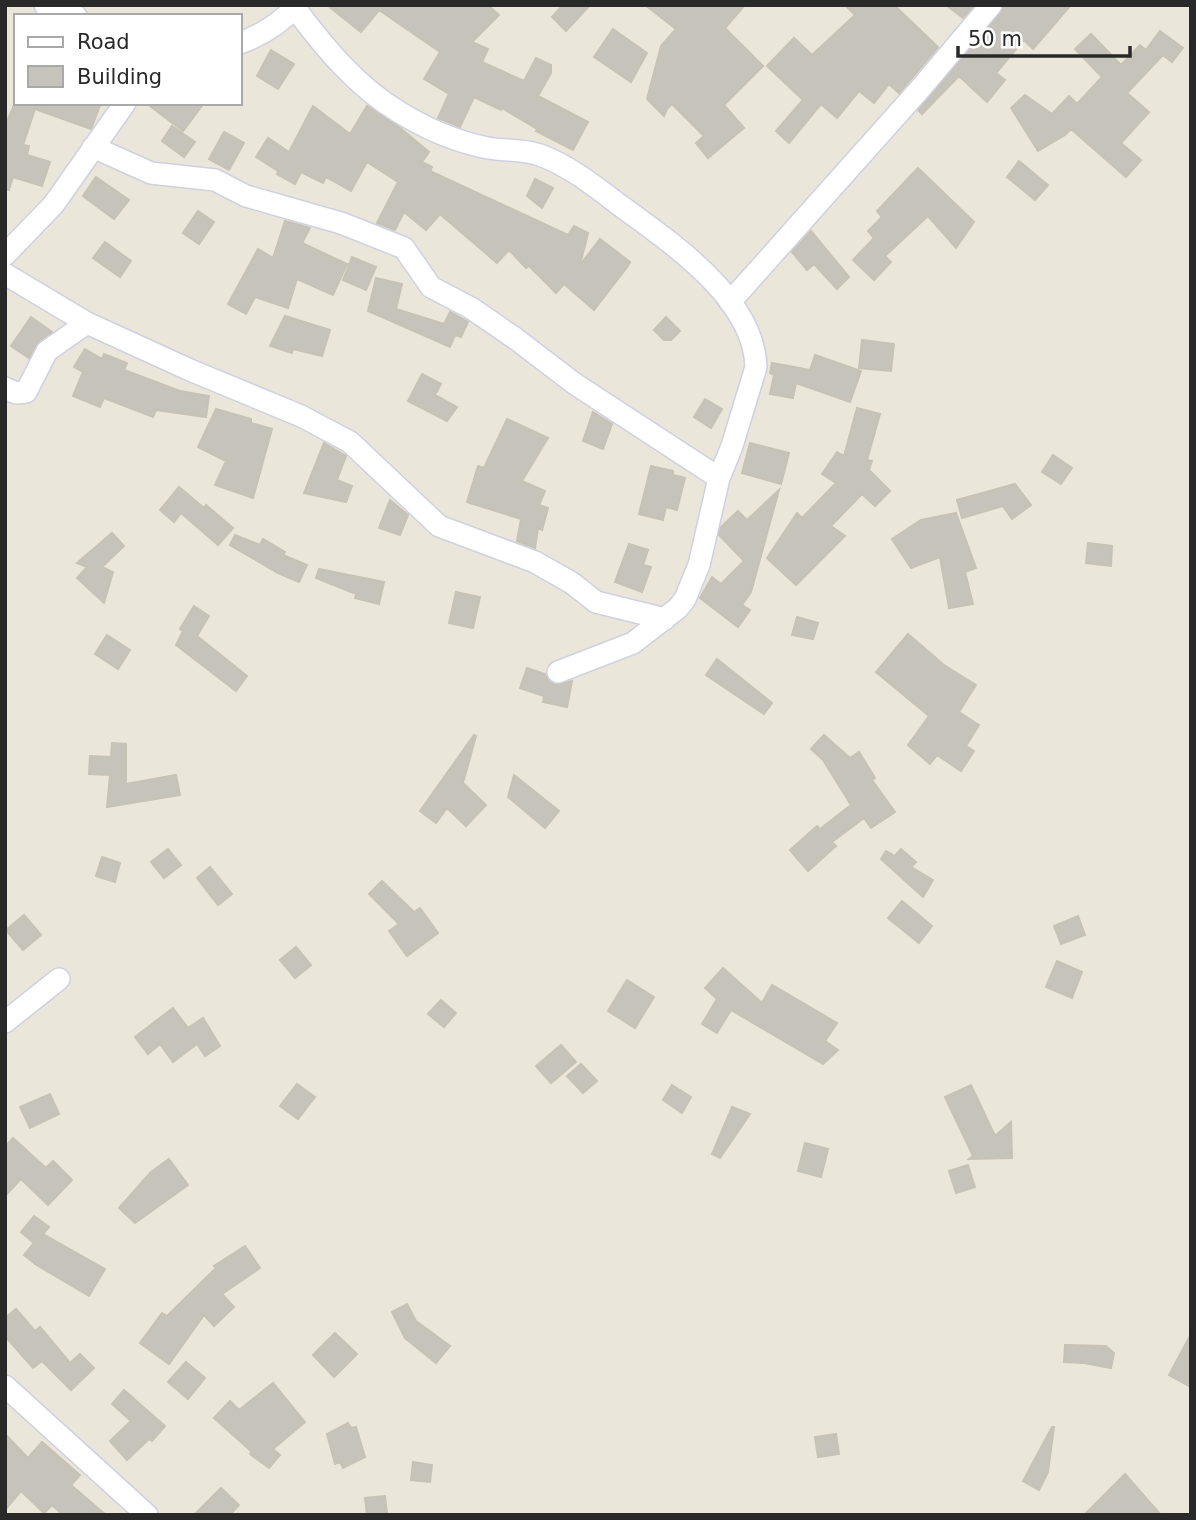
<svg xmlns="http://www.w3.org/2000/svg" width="1196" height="1520" font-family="'DejaVu Sans',sans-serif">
  <rect width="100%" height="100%" fill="#ebe6da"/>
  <path fill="#c6c3ba" stroke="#c6c2b4" stroke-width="2" d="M327,5h161l11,10 -27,27 16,7 -6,13 42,19 12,-23 15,7v8l-13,23 50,26 -15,28 -37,-19 1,-2 -35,-21 -1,2 -27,-13 -14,30 -22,-9 11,-24 -25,-15 16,-27 -61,-42 -18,22z
    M563,5h27l-24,26 -14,-14z
    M645,5h100l-20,23 38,38 -39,39 20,23 -36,30 -12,-15 8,-7 -32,-32 -5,5 -3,7 -17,-17 14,-53 15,-17z
    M845,5h49l44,42 -39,46 -10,-9 -15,19 -15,-12 -22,27 -16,-14 -32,39 -13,-12 27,-31 -36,-34 27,-28 18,17 43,-40z
    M946,5h28l-11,13z
    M1004,5h67l-38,44 -9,-9 -28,33 9,7 -18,22 -28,-26 -37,38 -4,-4 83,-97z
    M613,29l34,24 -16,29 -37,-25z
    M1160,31l23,17 -11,14 -9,-7 -36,38 22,19 -28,31 20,17 -15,17 -55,-48 -6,6 -27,16 -27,-43 14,-13 27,19 17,-18 8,8 25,-27 -27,-28 16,-15 30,31 19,-20 6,5z
    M271,50l23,14 -16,25 -21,-13z
    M15,103h86l-10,26 -56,-20 -12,36 6,1 -2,9 23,7 -8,24 -29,-9 -4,13 -4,-1v-63z
    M146,103h58l-21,28z
    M313,106l37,28 17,-28 32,21 30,25 -7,10 10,5 -2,4 138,64 6,-9 14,7 -8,32 20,-26 30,23 -2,4 -34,44 -30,-26 -8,9 -27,-27 -3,2 -17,-18 -12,13 -57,-49 -14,16 -22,-18 -9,18 -18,-7 21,-41 -31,-20 -16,29 -25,-14 -3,6 -22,-11 -6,12 -18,-10 1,-3 -22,-14 12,-19 21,14z
    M172,126l23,16 -11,15 -22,-16z
    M224,132l20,11 -15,27 -20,-11z
    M1019,161l29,24 -13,15 -28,-23z
    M918,168l56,54 -18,26 -28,-32 -43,40 6,6 -17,18 -21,-20 21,-22 -6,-7 14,-14 -5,-6z
    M96,177l33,23 -15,19 -31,-23z
    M535,179l18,9 -11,20 -15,-12z
    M198,211l16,11 -15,22 -16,-11z
    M285,221l25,7 -8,15 45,21 -14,31 -36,-16 -9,29 -33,-11 -9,17 -18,-10 30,-55 15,9z
    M811,231l38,46 -12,12 -23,-25 -7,6 -15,-18z
    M105,242l26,19 -11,16 -27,-19z
    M352,257l24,10 -10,23 -23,-10z
    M376,278l26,6 -6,25 48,15 6,-12 18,10 -7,15 -6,-2 -5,12 -82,-36z
    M285,316l45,14 -8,26 -29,-7 -1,4 -22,-7z
    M31,317l21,15 -13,9 -10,17 -18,-12z
    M666,317l14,14 -9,9h-7l-10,-10z
    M862,340l32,4 -3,27 -32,-3z
    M85,349l17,10 2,-5 23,9 -3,7 56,21 29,5 -3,21 -50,-7 -3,7 -49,-19 -4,9 -27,-11 10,-24 -9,-5z
    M815,355l46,16 -11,31 -54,-19 -3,15 -23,-4 4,-19 -4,-2 2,-10 38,7z
    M422,374l19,10 -6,11 22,12 -10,14 -39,-20z
    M705,399l17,10 -11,19 -17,-11z
    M857,408l23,6 -13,46 5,1 -3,9 21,21 -15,15 -13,-12 -31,32 14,10 -49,49 -29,-27 30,-45 5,5 34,-35 -14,-9 15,-22 7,4z
    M216,409l35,10v4l21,6 -19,69 -38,-13 11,-24 -28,-14z
    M593,412l19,12 -9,25 -20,-8z
    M507,419l41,19 -26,43 23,10 -6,14 9,3 -6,22 -4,-2 -3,20 -18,-7 4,-22 -54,-17 11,-36 6,2z
    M324,443l22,13 -9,24 15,6 -6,16 -42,-9z
    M750,443l39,10 -8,31 -39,-11z
    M1053,455l19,13 -11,16 -19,-12z
    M651,466l22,5v4l12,3 -8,32 -11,-3 -3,13 -24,-6z
    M1015,484l16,21 -19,14 -9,-13 -41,12 -5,-18z
    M179,487l25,21 2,-3 27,23 -15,17 -37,-32 -7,9 -14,-12z
    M779,490l-28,102 -9,13 8,5 -12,17 -38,-29 12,-21 9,7 23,-23 -25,-26 2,-8 17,-16 9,9z
    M390,500l18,15 -8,20 -21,-7z
    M956,513l20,55 -11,4 8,32 -24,4 -9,-51 -29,11 -19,-29 29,-19z
    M112,533l12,13 -22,21 11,5 -9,31 -27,-25 10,-11 -10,-4z
    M235,535l25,10 3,-6 22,13 -2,3 24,10 -8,17 -21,-9 -48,-28z
    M1088,543l24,3 -1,20 -25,-3z
    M629,544l19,6 -5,15 8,2 -9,25 -27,-10z
    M319,569l65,13 -5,22 -24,-6 1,-4 -40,-16z
    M456,592l24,5 -7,31 -24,-5z
    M194,606l15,10 -12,20 50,40 -11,15 -60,-46 7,-14 -3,-2z
    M797,617l21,6 -5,16 -21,-4z
    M908,634l36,31 32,20 -17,27 20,13 -13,21 8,5 -13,20 -24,-16 -7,9 -22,-19 21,-29 -53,-44z
    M107,635l23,15 -12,19 -23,-15z
    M717,659l55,44 -8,11 -58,-39z
    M527,668l18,6 4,8 6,3 17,-4 -5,26 -24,-5 1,-6 -24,-8z
    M474,735l2,1 -13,47 23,22 -20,21 -19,-18 -11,15 -16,-12z
    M824,735l26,23 9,-6 16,26 -3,2 23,32 -24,16 -7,-10 -32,24 4,4 -28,25 -18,-21 27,-24 3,3 31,-24 -28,-45 -12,-11z
    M112,743l14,1v40l50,-9 4,20 -73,12 3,-32 -21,-1 1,-18 21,1z
    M514,775l45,36 -14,17 -37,-31z
    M168,849l13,16 -17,13 -13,-16z
    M901,849l15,13 -5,5 22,13 -10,17 -42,-38 5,-8 9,5z
    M102,857l18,6 -5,19 -19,-6z
    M210,867l22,27 -14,11 -21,-27z
    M382,881l32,31 6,-4 18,25 -31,23 -18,-25 10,-7 -30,-30z
    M902,901l30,25 -13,17 -31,-25z
    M24,915l17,20 -18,15 -17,-20z
    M1078,916l7,19 -24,9 -7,-18z
    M296,947l15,18 -16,13 -15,-18z
    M1057,961l25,11 -10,26 -26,-11z
    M723,968l39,35 10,-18 65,38 -12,18 13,9 -15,14 -92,-54 -14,23 -15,-9 15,-25 -12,-11z
    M627,980l27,17 -19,31 -27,-17z
    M441,1000l15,13 -12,14 -16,-13z
    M173,1008l15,20 15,-10 17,28 -15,10 -8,-12 -24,18 -13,-18 -12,10 -13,-17z
    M561,1045l15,17 -25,21 -15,-17z
    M581,1064l16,17 -14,12 -16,-17z
    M297,1084l18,13 -17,22 -18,-13z
    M672,1085l19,12 -9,16 -19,-13z
    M971,1085l24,51 16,-14 1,36 -43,1 4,-3 -28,-59z
    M50,1094l9,20 -29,14 -10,-21z
    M732,1107l18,7 -30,44 -8,-4z
    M13,1138l33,30 7,-7 19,19 -24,25 -27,-26 -16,17v-49z
    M805,1143l23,6 -7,28 -23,-6z
    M169,1159l19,26 -53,38 -16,-15 32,-36z
    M968,1165l7,22 -19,6 -7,-22z
    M34,1216l15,11 -6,7 62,35 -16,27 -54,-32 -11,-9 10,-12 -13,-11z
    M245,1246l15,22 -38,26 12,13 -20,19 -10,-11 -35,49 -29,-21 22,-30 5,3 49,-48 -2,-2z
    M407,1304l9,17 34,25 -14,17 -31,-25 -13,-26z
    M16,1309l19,22 5,-4 30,36 10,-9 14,14 -23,22 -29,-29 -9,7 -28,-32v-18z
    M335,1333l22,21 -23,23 -21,-22z
    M1191,1334v53l-22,-12z
    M1065,1345l41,1 8,7 -3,15 -27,-5 -20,-1z
    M186,1362l19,16 -17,21 -20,-17z
    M273,1383l32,39 -32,27 7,6 -11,13 -19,-14 2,-2 -38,-34 16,-17 9,9z
    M124,1390l41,36 -13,15 -3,-2 -22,21 -17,-19 21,-20 -19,-17z
    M348,1423l3,5 5,-1 9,30 -22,11 -3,-6 -5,2 -8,-30z
    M1052,1427h2l-6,45 -9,18 -16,-9z
    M5,1434l23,24 14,-16 38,33 -9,10 35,30h-43l-11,-10 -8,8 -23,-22 -16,19z
    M836,1434l3,20 -21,3 -3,-20z
    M413,1462l19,3 -2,17 -19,-2z
    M1125,1474l36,41h-77z
    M221,1488l18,17 -9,10h-36z
    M385,1496l2,17 -20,2 -2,-17z"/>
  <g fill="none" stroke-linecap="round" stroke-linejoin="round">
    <defs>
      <path id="street" d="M45,5l31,11
        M295,8c29,39 62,79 104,104 26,16 58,30 89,36 17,3 35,1 52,7 32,12 58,34 85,54 49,36 129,90 131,158l-24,79 -13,32 -20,87 -14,34 -7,9 -45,35 -75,29
        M240,43c22,-8 41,-20 57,-38
        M93,147l58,26 64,7 31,16 95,27 63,25 27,39 40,21 45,31 59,45 144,94
        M5,255l49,-51 71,-101
        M5,274l82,49 103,47 111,46 49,26 89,84 96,36 37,21 24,19 69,17
        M730,302l190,-213 71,-84
        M5,388l11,5 10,-1 21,-41 40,-28
        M5,1022l54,-43
        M5,1386l142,129"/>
    </defs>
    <use href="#street" stroke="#cfd0e2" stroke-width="24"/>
    <use href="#street" stroke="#fff" stroke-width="21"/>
  </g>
  <rect width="1196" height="1520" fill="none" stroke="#292929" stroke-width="14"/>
  <rect x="14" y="14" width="228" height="91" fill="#ffffff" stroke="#a9a9a9" stroke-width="2"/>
  <rect x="28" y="37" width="35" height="10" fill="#ffffff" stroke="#a9a9a9" stroke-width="2"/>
  <text x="77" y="49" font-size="21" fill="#292929">Road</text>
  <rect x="28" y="66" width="35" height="21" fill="#c6c3ba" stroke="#a9a9a9" stroke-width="2"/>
  <text x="77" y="84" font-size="21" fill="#292929">Building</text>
  <path d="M958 46v10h172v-10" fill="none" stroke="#292929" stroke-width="3.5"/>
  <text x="968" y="46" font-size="21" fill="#292929" stroke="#ffffff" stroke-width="5" paint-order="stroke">50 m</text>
</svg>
